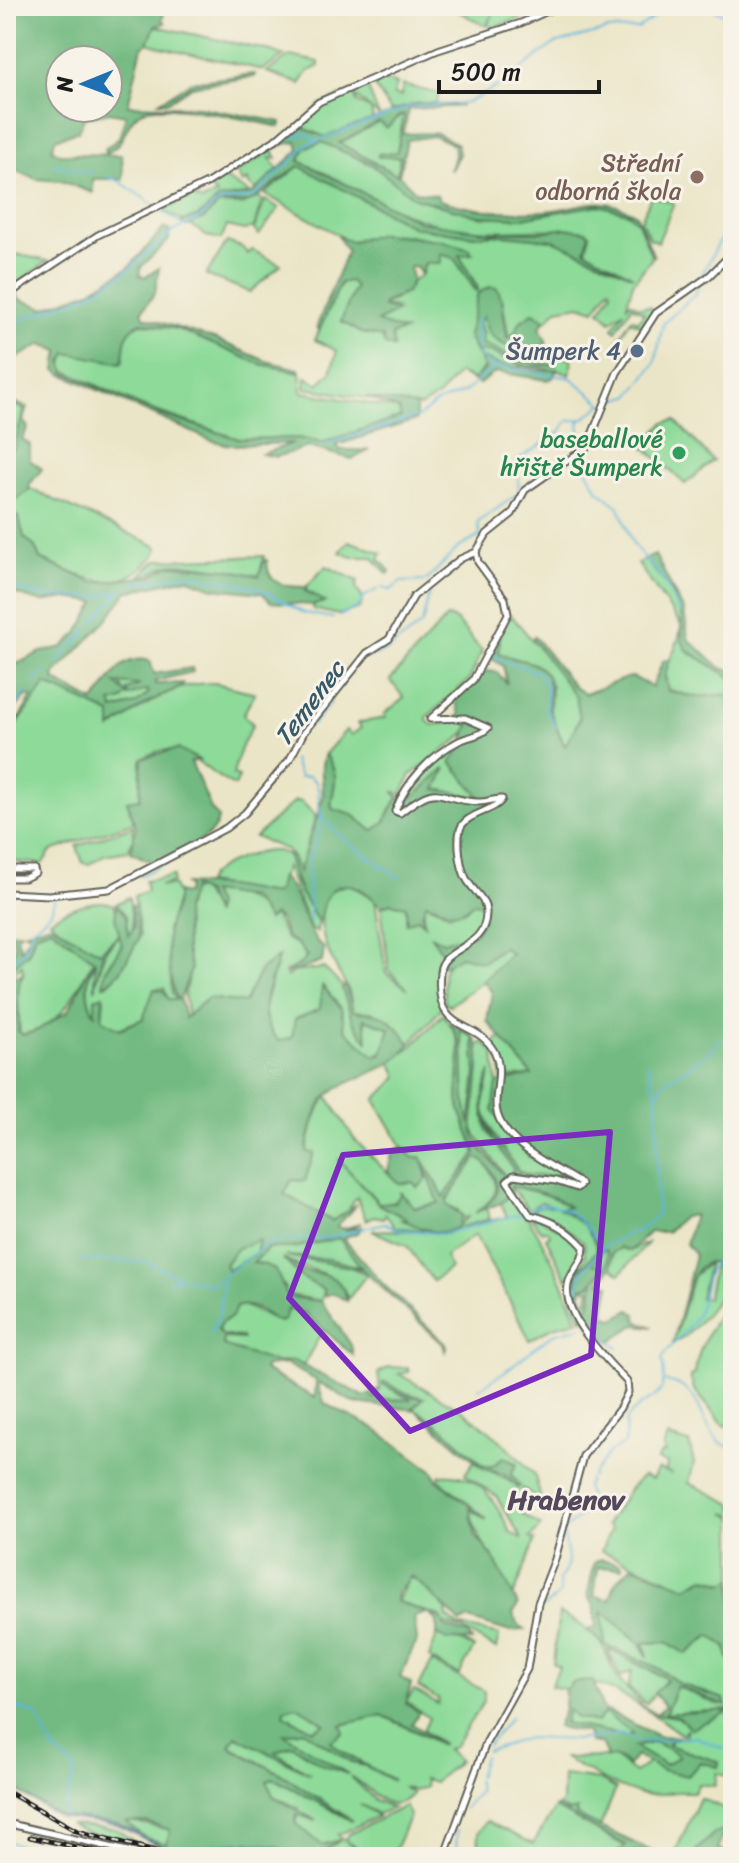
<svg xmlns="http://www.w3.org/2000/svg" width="739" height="1863" font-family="Sriracha,sans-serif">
  <rect width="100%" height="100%" fill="#f7f3e8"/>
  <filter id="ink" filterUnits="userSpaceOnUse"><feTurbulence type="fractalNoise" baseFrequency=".0125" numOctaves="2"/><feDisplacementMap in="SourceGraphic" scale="16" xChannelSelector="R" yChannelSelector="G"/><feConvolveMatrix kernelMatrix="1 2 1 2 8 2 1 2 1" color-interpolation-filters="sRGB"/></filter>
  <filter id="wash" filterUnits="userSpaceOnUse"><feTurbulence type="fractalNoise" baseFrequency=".006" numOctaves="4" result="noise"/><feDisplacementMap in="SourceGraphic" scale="32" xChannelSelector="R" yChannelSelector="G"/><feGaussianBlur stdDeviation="1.8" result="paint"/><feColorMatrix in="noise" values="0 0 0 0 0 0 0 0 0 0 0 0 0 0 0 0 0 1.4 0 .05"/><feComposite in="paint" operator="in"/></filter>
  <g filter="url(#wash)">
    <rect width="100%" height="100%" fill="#ebe5c7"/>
    <path fill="#8dda99" stroke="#547b5a" stroke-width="2" d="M448,6h98l-2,5 -53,17 -3,-3 5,-11 -7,12z
      M155,26l116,25 13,5 -21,14 -102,-23 -13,-4z
      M290,56l29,6v4l-11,6 -8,12 -33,-12z
      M387,81l10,3 -3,11 7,1 2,-11 36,9 -3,9h-17l-28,8 -18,-27z
      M367,86l12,30 -25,-21 3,7 14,8 2,9 -48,18 -26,-11 22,-22z
      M404,113l-7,39 -18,5h21l-3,18 -58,-32 40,-21 7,6z
      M314,142h8l49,22 44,34 63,18 43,2 78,-13 29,8 10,9 14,36 -19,25 -7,24 4,-5 9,5 11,-1 4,5 -11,15 -13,-5 -13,21 15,-24 6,3 6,-8 -12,-7 -16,25 -3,-3 11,-17 -13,10 -11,-10 12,-19 -2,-4 -15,22 -15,-5 -23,4 -11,12 -32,11 -5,7 -7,-40 -24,-6 -10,43 10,19 -1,-4c22,-2 43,23 64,13l-16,-2 -43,-18 -3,-27h4l13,23 11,5 16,5 19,-1 30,10 -2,16c-20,-10 -53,-5 -78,-12l-6,2 -13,15 -15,-7 -18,22 -20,12 -115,-19 1,-11 12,7 13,-12 6,-21 -22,-11 27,-59h9l4,6 -14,34 20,12 19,3 5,9 9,2 -3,-12 13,-4 -26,-6 -1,-6 19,-11 -13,-2 24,-14v-7l15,-11 3,-11 16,-3 -1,-7 14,5 21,32 3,-2 -19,-33 13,-2c-37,-15 -82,-27 -121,-11l-86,-48 34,-28 11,3 104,58 61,9 19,-2 60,6 32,11 4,-17c-13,-9 -95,-1 -120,-4 -70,-7 -109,-43 -171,-69l6,-13z
      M273,150l4,9 -7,-1 9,13 -23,19 -7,-5 -1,-5 -6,3 -6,-11z
      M225,178l26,16 -32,5 -20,17 -15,5 -18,-8 -1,-4 27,-13 10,5 15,-6 -8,-8z
      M651,196l23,7 -16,39 -9,-4 -8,-18z
      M259,197l3,3 -8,27 -10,3 -17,-4 -6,13 -15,-3 -16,-12 15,-6 14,-14 22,1z
      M265,200l14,8 -20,27 -5,-5z
      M227,242l15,5 6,7 4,-4 29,15 -31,27 -44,-17z
      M6,252l42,9 -42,31z
      M139,323l38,6 83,35 40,8 2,20 96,17 3,8 -79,26 -24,-5 -59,1 -98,-33 -79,-37 4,-16 58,6c-4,-16 1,-28 15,-36z
      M6,403l18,6 -9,37 -9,12z
      M675,420l38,41 -28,23 -42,-38 21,-23z
      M30,489l120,54 8,4c-2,11 -7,12 -14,19 -34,31 -69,7 -104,-7l-5,-12 -11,-10 -7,-21 -11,-3v-5z
      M349,541l33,12 -3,6 11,12 -2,3 -16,-17h-20l-12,-5z
      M264,556l-5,20c-21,-1 -69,-16 -91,-11 -11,3 -17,11 -29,12l18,-17z
      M645,559l26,31 10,25 1,26 10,13 41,25v15l-39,3 -28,-8c-6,-24 15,-41 15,-64l-43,-61z
      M326,566l32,15 -2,7 7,11 -3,9 -21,7 -26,-6v-4l12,-3 -21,-13z
      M511,615l63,75 6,27 -15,30 -15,-36 1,-24 -3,-8 -19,-16 -30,-10 1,-20z
      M447,617l9,3 26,31 -12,28 -43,38v4l6,4 29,-5 7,6 -5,9 -53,40 -9,20 -9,-4 5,6 -14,26 -11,8 -20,-16 -21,-6c-3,-23 12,-29 -7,-55l21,-24 5,5 10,-7 -3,-5 27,-5 -1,-4 20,-16 -14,-18z
      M116,682l24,3 -11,11 18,-6 2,3 -13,11 -22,6 -4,-4 2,-4 11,-2 -1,-14z
      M215,683l40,10 -12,22 10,9c-9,17 -16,31 -20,51l6,2 -4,9c-31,-11 -54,-56 -94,-26l-1,39 -13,2 7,21 -83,29 -9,13 -36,-3v-121l40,-56 65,30v15c32,-22 63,-48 104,-46z
      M461,743l1,4 -11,15 30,36 -45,-9 8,-16 -45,36 18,-31z
      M295,801l7,1 14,14 -18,58 -11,-24 -32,-13z
      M133,826v14l-5,11 -24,4 -15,9 -6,-1 -6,-17z
      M276,851l11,3 8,28 23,40 -1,10 -6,-2 -25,-63 -10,27 -70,-11c6,-18 51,-33 70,-32z
      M173,876v6l-13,4 13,-1 5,12 -11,33 5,63 5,6h-9l-4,-11 -9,1 -12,30 -25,10 -16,-10 2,-21 -8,2 -1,14c-10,-14 -10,-36 0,-50v25l11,-41 -6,4 -29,-14 -21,-18c13,-10 49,-24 64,-15l15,-8 4,35 -5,4 -2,-20 -11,-9 8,35 -18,30 -2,14h3l14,-14 20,-37 -6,-39 13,-5 -2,-10z
      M349,884l26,16 11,73 22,16 -19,-18 -8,-64 9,-4 16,3v17l12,-5 5,4 2,-19 25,11 23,-11h9l3,6 -10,24 -32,9 -13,-7 15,21 -7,13 3,40 -31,35 -23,-25 -15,-7 -19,-1c-2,-8 -2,-17 -6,-24 -18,-31 -38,-64 -16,-97z
      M199,888l14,20 2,-4 -5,-12c24,2 47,4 58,28l6,-5 12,24 12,5 8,12 -3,6 -18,10 2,5 7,-5 30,-4 17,17 12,37 15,19 -4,-22 26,8 -6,24 -10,5 -29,-26 -4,-22 -18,-22 -3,23 -23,14 -5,15 -13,3c-28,-26 -7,-54 -1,-83l-17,12 -17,33 -34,-5 -22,19 -4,-23 7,-25 -5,-18 -1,-42 6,-17z
      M47,929h7l40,31c-21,33 -30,68 -74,75l-3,-51 6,-9 -1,-10 -15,15 -1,36v-43l23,-21 6,-18z
      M503,947l8,7 -22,23 -39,28 -5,-2 -2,-30 6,-12 11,-5 20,4z
      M443,1014c29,35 10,53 16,91 3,17 13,31 17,48l-32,44 -23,-40 -8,1 -12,-13 -26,-45 23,-23 -7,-16 21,-15z
      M459,1029l14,8 3,36 -5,52 8,-62 -2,-16 6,-5 11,11 3,30 39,78 24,9 -4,7c-10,0 -22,1 -31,-3 -19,-8 -38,-52 -42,-68l3,23 29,40 -9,8c-18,-26 -38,-45 -42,-78 -3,-25 4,-46 -5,-70z
      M497,1039h7l28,36 -31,4v-14l-7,-21z
      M328,1097l27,43 44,44 14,-2 10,-19 17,40 -25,5 -15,-15v7l-21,4 51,28 17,2 21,-17 -6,1 -4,-8 -11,-5v-5l29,-42 7,1c17,28 20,33 -8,54l11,-5 4,11 -30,8 47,-10 -6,-14 10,-9c30,39 50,80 66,127l-24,6 -23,13 -55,-105 -30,21 5,12 -17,13 -27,-36 -34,-14c19,-2 34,1 51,-1l-28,-3 -10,-13 -1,4 -10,-2 -8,4 -9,-23 -12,17 -13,7 -48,-27 8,-14 13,1 8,-27 -6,-2c3,-18 8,-44 21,-55z
      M510,1186c20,4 42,8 59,21l-5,3 25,19 9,22 -22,21 9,-16 -1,-14 -34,-26 -20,-4 10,-6h13l-12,-4 -12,8z
      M538,1217l33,18 11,12 -15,33 -21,-42 4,-3 -3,-5 -5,2 -10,-14z
      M339,1238l22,29 -51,-9 32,6 25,10 -19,25c-9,-30 -41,-27 -65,-40l18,18 23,13 -3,11 -36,-7v-7l-25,-24h-7l15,-15h25z
      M254,1240l7,1 -5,12 -28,17 -3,-5 12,-17z
      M649,1242l-29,32 -9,-7 2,-15 9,-4 8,3z
      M603,1249l4,2v14l-13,14 -5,28 -8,12c-8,-14 -15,-31 -4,-45l7,40 -2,-15 5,1 3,-11 -9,-1 9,-4 13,-17 -10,-3z
      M733,1256c0,5 1,14 -1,19 -9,18 -41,64 -59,68l20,-67 16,-13 -9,35h7l8,-36 6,2z
      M733,1289v134l-9,3 -30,-37 -4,-13 5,-2c2,-30 24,-58 38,-85z
      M242,1305l38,17 8,-13 17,4 19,15 -21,38c-10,-5 -14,-2 -25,-3 -15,-2 -34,-11 -52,-13l-4,-12 21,-1 -22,-2 -3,-6 5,-8 9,-4 4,-10z
      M389,1367l19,1 1,4 -10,2 65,37 37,30 34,34 6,25 -19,-12 4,7 -4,19 19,12 -11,12 5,2 -21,55 -3,1c-13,-30 -35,-56 -41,-87l17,10 -48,-40 1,-4c39,-4 56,26 70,57l12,7 -26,-43 -31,-22 9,-13c14,12 30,13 44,27l-7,-13 6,-11 -11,-6 -13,8h-9l-42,-38 -29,-21 11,-9 -24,-7 12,9 -41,-1 9,-11 -2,-15z
      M668,1437l21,6 5,20 -5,20 44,21v11l-8,-2 8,4v61l-5,5 -24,-6 -18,10 -85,-36 10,-22 -5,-4 24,-37 13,-12 9,3 6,-10 14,5 -7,-3 3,-7 -11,-4 4,-7h4l-2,-6z
      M409,1578l6,1 31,29 1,9 12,9 40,9 -3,14 -34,-20 -21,-6 -1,-7 -43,-14z
      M602,1611l40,34 5,11 -3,-13 23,-1 21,11 23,-18 15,12 3,11 4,-2v107l-4,-2 4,3v15l-16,-6 -2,13 -17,-2 -4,9c-19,-5 -34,5 -53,1 -22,-4 -60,-26 -77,-36l50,-1 21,16 14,-11 13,8 26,6 12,-14 18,5 1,-5 -49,-15 -1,-6 16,-4 2,-9 -5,7c-27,-19 -77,-60 -111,-52l-3,7 -17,-4 8,-19 -6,-3 6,-51 18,9 24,20 17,37 26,28 13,7 21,3 14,12 18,-12 17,-4 1,-3 -63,4 11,-28 44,20 4,-7 -44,-15 -24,-17 -51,-22z
      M437,1635l24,6 13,7 -15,27 -30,-17z
      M608,1649l59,30 -21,25 -18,-17 4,-16 -12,6z
      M432,1662l52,29v10l-30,46 -7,2 12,12 -25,21 -10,-3 2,8 -12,4 -11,-4 9,7c-24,27 -42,-9 -62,-18l25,24 18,8 -15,6 -18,-10 18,12 -40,19 26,22 -31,-3 -5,-7 12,-7 -18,5 -27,-21 4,-16 -26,-12 -7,-16 7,-2 79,42 -74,-48 -48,-25 6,-11 74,38 -34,-22 16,-7 31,20 25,9 -65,-40 20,-4 49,33 14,3 27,15 -60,-35 -2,-5 12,-8 -2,-8 41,-10 60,30 -19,-14 6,-13 -23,-16 8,-12 24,14 1,-4 -21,-13z
      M297,1706l29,18 -13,6 -29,-15 1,-6z
      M568,1710l37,3 29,20 -7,3 -63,-13z
      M655,1742l22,11 3,3 -15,9 -31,-18z
      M563,1775l37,5 16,9 -16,38 -42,-21 4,-3z
      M700,1798l33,14v16l-20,6 -23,23h-17z
      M405,1806l5,9 -18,42h-23l-23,-17 3,-6z
      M555,1808l72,39 -14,10 -133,-3 -2,-21 9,-12 46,23z
      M131,1821l40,9 -4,14 -22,-6 -20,-16z
      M69,1824l47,5 22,15 -53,-12z"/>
    <path fill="#72ba81" stroke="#476b4e" stroke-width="2" fill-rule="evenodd" d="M6,6h161l-5,13 3,4 -10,3 -7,17 -6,4 -14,58 70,2 83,15 -1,5c-27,-6 -115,-27 -138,-16 -18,9 -15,34 -36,42l-1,-4 14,-11 7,-23 -17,-3 -25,6 -6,13 -23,8 -3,10 8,5 62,1 1,24h-30v14l-32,-12 -25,-2 -30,-13zM60,60h48v48h-48z
      M255,74v3l-64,9 -24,16h-8l32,-20z
      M419,103l43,3 -53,3 -6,25 34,-1 20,11 2,10 -9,17 5,-16 -1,-10 -19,-9 -28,4 -8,35 17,17 21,3 2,5c34,11 70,14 106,11 40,-4 50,-18 91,3l18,43 -16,-35 -10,-9 -29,-8 -78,13 -43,-2 -63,-18 -44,-34 -49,-22 -17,6 -6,13 122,61 70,10h50l24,-4 21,3 4,3 -5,16 48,26 -80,-36 -59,-6 -19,2 -61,-9 -115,-61 -49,36 -31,2 -14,14 -15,6 3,2h-8l-4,-4 18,-6 20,-17 33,-5 47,-44 -2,-8 -13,2 -20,9 35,-27 26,11zM404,114l-7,38 -19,2v3h22l-3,18 -58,-32 40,-21 7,6c7,-3 10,-14 18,-14z
      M165,227l4,3v10l-28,27 -2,8 6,2 14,-9 -4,25 -13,18 2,6 73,23 49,21 33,8 1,3 -40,-8 -83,-35 -36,-7c-20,11 -15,24 -19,41l-55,-10 -5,9 4,11 96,42 77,24 59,-1 24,5 79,-26 -2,-8 -33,-12 50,9v14l-79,25 3,5h30l-18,9 -44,-12 -32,10 -14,-3 31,-11 -64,2 -19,-5 -148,-66 -6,-4 3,-19 -17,-7 -36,20v-65l11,-6 2,6 25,9 46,-17 39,-24z
      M380,234l60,6 30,9 1,5 -12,1 19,34 -2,2 -22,-33 -14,-4 1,9h-16l-4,12 -4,-8h-7l2,14 -5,11 -23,11 -1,4 15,4 -21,11 27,9 -12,3 1,14 -8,-3 -2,-8 -22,-4 -20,-12 14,-34 -5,-6 -10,2 -21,48 -2,-5 30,-75 -9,-15 13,6z
      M490,287l7,1 5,11 5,39 6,-2 8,-15 12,-8 12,6 -5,9 7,15c-16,12 -43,7 -56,-8 -5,-5 -6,-12 -8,-18l-5,8 5,9 -1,10 43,18 32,3 -29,2 -37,-15 -14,-1 1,5c23,12 54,18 79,13l-4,9 -6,2 -51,-8 -17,12 -16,-9 10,5 12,-11 -17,-33 10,-43z
      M6,400l21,7 -4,14 5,6 -6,12 8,6v15l12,9 -13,16 1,4 -23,19 -1,-50 9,-12 9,-37 -18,-6z
      M6,513l13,5 5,19 11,10 5,12 54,24 57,-7 19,-11 57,4 32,7 5,-16h3c0,25 17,27 39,27l-1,4 20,11 -12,3 -42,-3 -9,-9 -49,-5 -26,-10 -60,14 -22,30 -50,52 -1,6 40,22c16,-19 26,-50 56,-41l4,13 38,-6 1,4 -38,9v3l28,-1 -1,3 -34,16 -37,27v-15l-65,-30 -40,56 26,-43 -6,-1 -20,24v-61l11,5 24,-12 22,-5 15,-14 18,-31 -30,-4 -24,4 -36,-11zM115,683l25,2 -13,5 1,6 19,-6 2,3 -13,11 -22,6 -3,-7 12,-3 4,-6z
      M655,555l29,56 4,28 33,29 12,3v8l-46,-29 -5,-9 -1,-26 -10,-25 -26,-31z
      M500,633l-1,20c11,8 24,5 35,11 23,13 12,27 15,44 2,6 13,34 16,38l15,-27 -4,-22 -44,-58 2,-3 40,51 11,7 41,-16 7,-1 19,10 11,-26 6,-1 -4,16 3,15 26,6 39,-3v562l-12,8 -13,-2 -9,6 -6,8 -17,55 19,-76 -9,-11 8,-29 -11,2 -16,15h-17l-20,19 -10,-3 -9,6v13l-10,15 9,3 -6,29 10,5 16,-9 6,4 1,7 16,6 -18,-2 -24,16 -14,-6 -12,-17 -4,1 2,-4 -6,-40 -5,5 27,-32 -16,-25 -24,-15 10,-1c-15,-13 -39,-17 -58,-21v8l-10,9 -21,7c5,-4 12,-9 15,-14 6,-12 -6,-35 -19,-38l-29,42v5l15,10 -4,12c-20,12 -36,0 -56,-7l5,-1 -27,-14 -42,-46 41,44 16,-1 6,-9 14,15 24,-5 -16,-40 4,16 -9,9 -5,-6 -14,2 -11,-13 4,-17 10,-8 11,12 8,-1 23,40 32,-44c-4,-17 -14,-32 -17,-49 -4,-29 10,-55 -9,-81 7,4 16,7 22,12 17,15 -2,79 1,95 2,17 23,34 32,47l9,-7c-24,-35 -42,-55 -23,-99l-7,28v17l6,13 28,41 9,5 29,2 4,-7 -32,-14 -35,-45 4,-28 35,-8 -45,-54 5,-29 -9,-11 28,-28 -8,-6 -20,15 -23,-6 -16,10 -5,-2 6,-8 -15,-21 13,7 32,-9 8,-13 -1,-16 -9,-1c-17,18 -27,5 -47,0l-4,12 3,9 -7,-6 -11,5 -1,-17 -16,-3 -9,4c-30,-34 -56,-28 -62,16l-18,-29 -12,-34 2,-5 8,18c5,-26 18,-49 23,-74 3,-16 -4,-29 3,-45 20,27 4,36 7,55l21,6 20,16 11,-8 14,-26 7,2 -5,10 46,-41 -10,21 45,9 -30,-36 11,-15 7,-23 -13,-4 4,-6 -5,-15 31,-28 11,1 10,12 -4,-18 -12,-8 -2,-6zM460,1029l13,8 3,36 -6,51c-10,-31 -3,-63 -10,-95zM603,1249l4,2v14l-13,14 -2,19 -7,15 -4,-25 9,-3 14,-18 -11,-3z
      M178,749l21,11 -8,2 20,47 7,8c0,23 -46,38 -65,46l-22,-11 5,-25 -9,-26 13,-2 2,-41z
      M281,877c19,14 25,61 43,71l-2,14 -37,12 18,-12 4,-6 -9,-12 -11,-6 -7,-18 -6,-5 -6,5 -17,-22 -41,-6 6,13 -2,8 -8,-19 -13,-7 -8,22 1,41 5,19 -11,30 5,19 23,-20 36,5 17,-33 17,-13c-8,29 -26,58 1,84l13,-3 3,-19 25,-10 2,-23 19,22 4,22 29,26 8,-2 8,-26 -26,-9 4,23 -15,-20 -11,-33 3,-5 8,27c8,3 13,0 20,2 16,3 29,18 37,31 -22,33 -67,31 -87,57 -9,11 -13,32 -16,47v4l7,1 -9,28 -13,-1 -8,14 48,27 25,-17 -20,22 7,3 17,-6 -15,7 15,-3 -2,5 -16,6 40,46 64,61 -2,6 -2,-7 -81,-75 -76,-13 42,3 33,8 -22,-29 -46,10h-25l-15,15c33,2 22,18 36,34l32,4 30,44 2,10 -48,-42 -17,-4 -5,12h-7c-12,-9 -25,-19 -40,-14l-4,10 -10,5 -4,7 3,6 23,4 -21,-1v8l54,17 17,-2 71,36 16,-9 -9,11 40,1 -30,-16 3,-2 25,14 14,2 -11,9 32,23 39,36h9l10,-9 13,7 -5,11 9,11 -2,2 -15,-14 -19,-5 -68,-59 -62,-7 -34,-20 -2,2 7,19 49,24 59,43 4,9 46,36 3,4 -16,-11 6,27 17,21 25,48 -5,9 4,10 7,6 -17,1 -38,-12 -8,4 -46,-44 -4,-3 -14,18 -1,7 31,12 -13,4 3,23 -17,37 11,7 -5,20 13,8 -7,12 31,20 -61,-29 -41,10 3,7 -13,9c8,13 46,29 62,39l-27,-14 -13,-3 -50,-33 -19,4 64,40 -25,-9 -31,-20 -16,7 27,18 -67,-34 -6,10 4,4 44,22 74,49 -79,-43 -6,3 6,15 44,25 -21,-7 -1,9 27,22 19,-5 -14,9 16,8h-47l-18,-10 -33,-5 -58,7 -25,-3 -44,-22 -59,-8 -53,-32 1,-804 16,-7c-9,16 -2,38 -5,58l5,4 13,-4 32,-20 26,-51 -43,-32 -16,6 -6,18 -23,21v-24l3,5 6,-6 -4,-15 10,-1 -4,5 4,13 9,-16 -7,-2 28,-8 49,28 19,-18 -17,21 -7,35v-28c-9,14 -11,38 0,52v-16l8,-3 -1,24 18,10 23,-10 11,-30 10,2 4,8 11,1c-10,-9 -13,-58 -11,-73 2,-12 11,-23 9,-35l9,2 2,-8 -4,-2 44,2 44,8 5,-2zM259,1240l-3,13 -28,17 -3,-6 12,-16zM286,1364l30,16 -1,18 -51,-28 2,-4zM297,1706l28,18 -12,6 -29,-15 1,-6zM126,1822h20l24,8 -3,14 -22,-6z
      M117,905l9,11 2,20 6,-9 -3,-21 4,-1 4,33 -19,34 -17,14 2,-14 17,-26 -7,-29z
      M282,1258c8,4 15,11 23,13 22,4 37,4 42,30l-14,-8 -8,3 -1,-6 -23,-13z
      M601,1559l20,5 1,4 -24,-1 -4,29 16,4 5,-17 17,-17 54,21 18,-9 20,6 9,-6v78l-5,2 -2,-11 -16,-12 -24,19 -19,-12 -23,1 4,14 -6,-12 -40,-34 3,34 51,22 24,17 44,15 2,7 -49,-20 -12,28 64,-4c-10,8 -25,11 -37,19l-14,-12 -21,-3 8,-8 -11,-13 13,-13 -5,-4 -54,-27 4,18 -11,-25 -14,-11 9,-5 -2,-20 -6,-11 6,-32z
      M431,1615l10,2 4,10 23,7 4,7 -25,-1 -10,-6v-13z
      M593,1681l10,28 55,27 22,1 -11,4 -1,4 51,17 -1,5 -18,-5 -12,14 -26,-6 -26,-14 -8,10 -9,-8 -12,-1 -6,-14h-11l-3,-11 -30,-5 7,-17 1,-21 9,-7zM568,1710l8,8 21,4 8,-9 28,21 -6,2 -63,-13zM655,1742l22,12 2,2 -14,9 -31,-18z
      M558,1806l10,6 9,-2 -1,5 7,4 81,38 -27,-6 -24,6 13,-12 -71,-37z
      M733,1828l-11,9 -4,12 15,4v4h-43l23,-23z"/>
    <path fill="#5fb5dc" stroke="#3e687c" stroke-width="2" d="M6,1784l53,32 59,8 44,22 25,3 58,-7 33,5 18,10 -63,-13 -46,7 -26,-4 -44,-22 -57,-8z"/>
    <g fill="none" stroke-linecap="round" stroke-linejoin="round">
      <path stroke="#5fb5dc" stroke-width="2" d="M706,6l27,12
        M275,143l31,-10 10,8
        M54,165l38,8
        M106,176l13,5 62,43
        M700,278l33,-62
        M479,318c-3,21 -8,41 16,48
        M6,330l11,-9 67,-24 38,-22 50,-43 27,-13 18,-16 37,-6 54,-53 101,-37 58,-4 33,-18 54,-41 54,-14 30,-1 32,-23
        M609,402l22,-7 24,-32 8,-39 33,-31 2,-8
        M328,444l92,-28 16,-13 29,-11 30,-26 76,12 32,26
        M582,447l-3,-25 4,-3
        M579,457l19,33 21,17 14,37 31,37 16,32
        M134,583l57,-9 67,14 46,25 29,5
        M11,588l39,9h46l23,-6
        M382,588l9,2 10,-8 25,-1 32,-33 22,-12 -2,-14 41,-29 -2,-33 41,-26 10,-13 15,-2 20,-15
        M339,616l20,-9 5,-10 14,-8
        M93,622l27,-31
        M73,647l14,-17
        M492,650l6,9 41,14 8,14 -1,22 10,18
        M364,659l24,-9 34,-26 9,-38
        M55,663l13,-12
        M34,682l10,-10
        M11,715l14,-22
        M312,725l19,-23
        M293,759l7,18 9,-1 7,6c4,10 2,22 5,32 8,19 61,52 79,64
        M203,845l22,-14
        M139,876l48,-23
        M310,921l-2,-59 12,-31 1,-18
        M6,967l19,-17 7,-21 19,-17 4,-15
        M647,1063l9,29
        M529,1210c32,-17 58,14 73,39l-20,23 -4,20 12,35 28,20
        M602,1249c17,-16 41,-15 55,-34v-120l6,-12 40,-25 18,-20
        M81,1260l66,2 34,16 31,6 55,-40 16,-4 44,-2 57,-15 14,6 45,5 81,-21
        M169,1282l10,-4
        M211,1332l8,-16 4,-36
        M504,1372l49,-38 28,-7
        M665,1381c47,7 30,58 68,67
        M479,1389l25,-17
        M626,1420c20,-28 45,-14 36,-62 9,-14 25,-25 33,-40 16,-27 0,-49 38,-70
        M591,1477l18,-24 16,-10 1,-21
        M566,1529l20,-18 4,-14 -4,-9 3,-9
        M560,1593l-1,-14c15,-14 7,-27 5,-44
        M541,1609l18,-14
        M6,1703l31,12 17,36 20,16c2,17 -10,31 -11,49
        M487,1746l24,-29
        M486,1751l42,-13 48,2 44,-6 20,8 56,-5 28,12
        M478,1777l6,-21
        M464,1809l15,-18 -2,-10
        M6,1826l22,5
        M6,1841l49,16
        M219,1857l42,-8
        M456,1857l1,-27"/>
    </g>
  </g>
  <g filter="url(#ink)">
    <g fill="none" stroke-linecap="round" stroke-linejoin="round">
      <defs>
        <path id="secondary" d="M6,296l92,-61 111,-53 66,-42 44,-38 119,-52 83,-27 38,-17
          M476,552l2,10 27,37 3,15 -35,66 -43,39 35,-1 23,10c-7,8 -19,8 -29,13 -28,14 -53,41 -64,70l5,2c41,-33 35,-14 77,-11 9,1 18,-4 25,-3
          M476,552l11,-18 25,-20 13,-24 62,-43 30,-74 39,-60 53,-37 24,-24
          M6,869h28l1,4 -10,5h-19
          M6,893l43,2 60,-6 117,-61 19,-15 45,-54 14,-27 63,-79 22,-14 25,-43 46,-37 16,-7
          M6,1823l147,34
          M444,1857l42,-114 41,-74 11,-66 17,-44 28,-103 37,-48 8,-16 -1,-10c-19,-21 -69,-69 -58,-101 5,-13 15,-20 15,-34 -16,-18 -32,-27 -54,-32l-23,-34 7,-6 42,6 21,7 4,-4c-26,-18 -85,-42 -85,-80 0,-18 7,-36 -2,-53 -20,-35 -60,-14 -54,-79 2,-26 45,-22 46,-58 1,-16 -14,-23 -20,-36 -6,-11 -9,-36 -6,-48 4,-17 35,-18 42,-31"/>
      </defs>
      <use href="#secondary" stroke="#646258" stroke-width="9"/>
      <use href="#secondary" stroke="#fff" stroke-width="5"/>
      <defs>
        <path id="rail" d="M6,1791l71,40 102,26
          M30,1837l88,19 30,-3"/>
      </defs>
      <use href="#rail" stroke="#1c1c1c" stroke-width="5"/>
      <use href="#rail" stroke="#f7f3e8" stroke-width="2" stroke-dasharray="6" stroke-linecap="butt"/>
    </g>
  </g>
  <path fill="none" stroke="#7b2cbf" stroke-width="6" stroke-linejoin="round" d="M610,1132l-19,223 -181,76 -121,-133 54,-143z"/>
  <circle fill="#8d6e63" stroke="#f7f3e8" stroke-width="3" cx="697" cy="177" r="8"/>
  <circle fill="#5c6f8a" stroke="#f7f3e8" stroke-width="3" cx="637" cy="351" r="8"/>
  <circle fill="#2e9e5b" stroke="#f7f3e8" stroke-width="3" cx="679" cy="453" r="8"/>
  <g text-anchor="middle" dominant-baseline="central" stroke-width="6" stroke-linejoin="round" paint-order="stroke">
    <g font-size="24" fill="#785e54" stroke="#f7f3e8" text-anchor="end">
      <text x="681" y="163">Střední<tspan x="681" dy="28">odborná škola</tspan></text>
    </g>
    <g font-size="24" fill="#4e5e75" stroke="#f7f3e8" text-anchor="end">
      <text x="621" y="351">Šumperk 4</text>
    </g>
    <g font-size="24" fill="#27864d" stroke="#f7f3e8" text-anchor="end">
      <text x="663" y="439">baseballové<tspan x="663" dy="28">hřiště Šumperk</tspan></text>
    </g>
    <g font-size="26" font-style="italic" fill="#375969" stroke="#f7f3e8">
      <text transform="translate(309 703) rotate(-53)">Temenec</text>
    </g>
    <g font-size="28" font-weight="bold" fill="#53485c" stroke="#f7f3e8">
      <text x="566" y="1499">Hrabenov</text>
    </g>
  </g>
  <rect width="739" height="1863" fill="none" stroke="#f7f3e8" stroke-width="32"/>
  <g transform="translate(84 84) rotate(269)"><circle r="38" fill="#f7f3e8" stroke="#9f9d96" stroke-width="2"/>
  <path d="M0-6L14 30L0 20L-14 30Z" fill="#1f6fb2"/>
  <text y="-12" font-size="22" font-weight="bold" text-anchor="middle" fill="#1c1c1c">N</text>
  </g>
  <path d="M439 80v12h160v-12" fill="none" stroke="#1c1c1c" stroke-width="4"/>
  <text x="451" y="80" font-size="24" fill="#1c1c1c" stroke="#f7f3e8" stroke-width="6" paint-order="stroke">500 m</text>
</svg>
